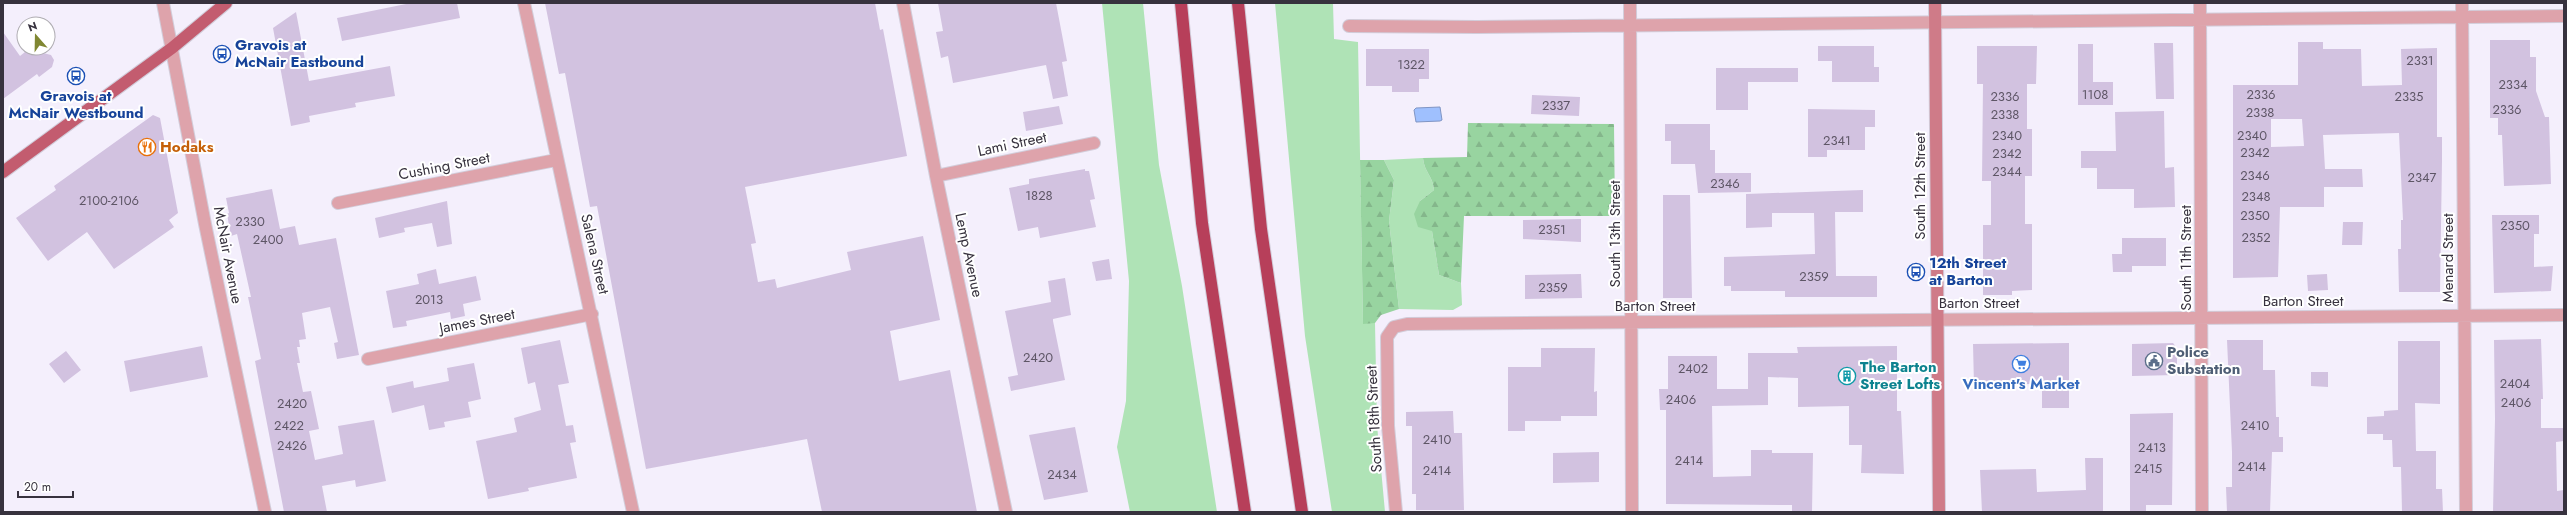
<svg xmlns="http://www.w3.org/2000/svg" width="2567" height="515" font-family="Jost,sans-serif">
  <defs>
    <pattern id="forest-firs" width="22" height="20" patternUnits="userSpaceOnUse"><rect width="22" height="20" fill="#98d4a0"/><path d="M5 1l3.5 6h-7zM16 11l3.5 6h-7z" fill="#84b68b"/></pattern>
  </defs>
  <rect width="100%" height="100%" fill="#f4effc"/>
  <path fill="#afe3b6" d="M1102,3h41l16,162 23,121 35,226h-87l-13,-65 9,-46 3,-120z
    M1275,3h58l1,36 24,3 5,281h12l2,102 8,87h-53l-27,-176z
    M1423,158c1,14 10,18 11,32l-14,11 12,30 7,44 22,8 1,22 -9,5 -54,-1 -10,-88 5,-41 -10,-20z"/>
  <path fill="url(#forest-firs)" d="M1468,123l146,1 1,92h-151l-3,67 -22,-8 -7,-44 -14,-4 -4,-13 6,-13 14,-11c-1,-14 -10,-18 -11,-32l44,-1z
    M1360,160h24l10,20 -5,41 10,88 -18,6 -6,8 -12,1z"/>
  <path fill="#9fc0fe" stroke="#8095c4" d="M1440,107l2,13 -2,1 -24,1 -2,-12 2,-2z"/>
  <path fill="#d2c2e0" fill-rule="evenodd" d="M411,3h46l3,15 -118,23 -5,-23z
    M545,3h330l5,27 3,-1 24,127 -162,31 11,56 -5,1 7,38 17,-3 2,9 74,-18 -4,-18 76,-16 17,84 -50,11 9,50 51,-11 27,142h-155l-15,-73 -161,30 -49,-263 -7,1 -25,-134 -6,1z
    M938,3h118l11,58 -5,1 6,34 -15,3 -7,-34 -93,18 -5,-27 -7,2 -5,-26 7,-1z
    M296,12l13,69 81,-15 5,30 -40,7 1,4 -47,9 1,6 -19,4 -18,-98z
    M3,32l17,24 10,-8h9l4,5 8,2 3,5 -2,7 -13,10 -2,-3 -34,25z
    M2490,40h40v17h6v34l9,26h4l2,67 -47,2 -2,-51h-4v-17h-8z
    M2298,42h25v7h38l1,37 40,-1 -1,-36 36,-1v89h5v24l-2,131h-41l-1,-43h3v-29h2l-4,-87 -76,2 2,34h37l1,18h-39v20h-44l-2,70 -45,1v-193h65zM2271,119h31l2,27 -33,1z
    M2154,43h19l1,56h-18z
    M2078,44h15v38h20v23h-35z
    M1818,46h56v21h5v15h-47v-21h-14z
    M1977,46h60l-1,38h-9v45h5v47h-7v48h7v66l-20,1v4h-29v-70h8v-44h-9l1,-97h-6z
    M1366,49h63v30h-10v13h-27v-6h-26z
    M1716,68h82v14h-50v28h-32z
    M1532,95l48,2 -1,19 -48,-2z
    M1059,106l4,18 -37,7 -3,-19z
    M1808,109l67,1v17h-10v23h-38v7h-19z
    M2164,111l1,57 9,-1 1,40 -41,1v-19h-37v-21h-16v-17h35l-1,-39z
    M153,115l7,3 18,95 -9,7 5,7 -60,42 -27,-37 -39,29 -32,-43 40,-28 -2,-4z
    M1665,124h45v26h5v23h36v19l-53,1 -3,-29h-24v-23h-6z
    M1085,169v2h4l6,28 -5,1 6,27 -56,11 -2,-11 -20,4 -9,-43 20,-4v-5z
    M272,189l8,40 15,-3 4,19 37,-7 23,117 -22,4 -3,-16 4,-1 -8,-35 -28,6 4,26 -7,1 1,7h-3l3,16h-3l6,29 8,-1 8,38 -10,2 6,29 28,-6 -5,-28 36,-6 12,61 -30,6 -1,-7 -33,6 5,26h-43l-29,-151 6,-2 -13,-62h3l-14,-63 -6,2 -4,-22 2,-1 -3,-15z
    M1863,190v22h-28l1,64h41v21h-92v-6h-54v-5h-7v-29l91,-3 -1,-41h-42v14l-26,1v-34z
    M1663,195h27l2,103h-29z
    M447,201l5,43 -15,3 -5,-24 -28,5 1,4 -26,6 -4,-20z
    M2492,215h47v19h-5v33l19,-1 -2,25 -57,2z
    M1581,219v23l-58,-3v-19z
    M2343,222h20l-1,23h-20z
    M2122,238h44v28h-34v6h-19l-1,-18h10z
    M1109,259l3,20 -16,2 -4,-19z
    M436,269l3,15 37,-8 5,24 -18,4 2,12 -14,3 -1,-7 -44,9 1,5 -14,2 -7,-37 33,-7 -2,-10z
    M1581,274l1,24 -57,1v-24z
    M2327,274l1,16 -20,1 -1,-16z
    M1065,278l6,37 -18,4v2l12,59 -54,11 -3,-14 10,-2 -13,-64 46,-9 -3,-21z
    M2541,339l2,60h-2v29h23v13l-8,1 1,49 7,-1v22h-71l2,-93 -1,-79z
    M560,340l9,43 -11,2 8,41 7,-1 3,17 -6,1 7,35 -49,10 1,3 -41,8 -12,-58 41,-9 -3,-14 27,-8 -6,-28 -7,2 -7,-36z
    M2227,340h36v30h12l1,47h3v20h4v15h-11l-2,60h-43l-1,-25h6v-35z
    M2398,341h42v63l-25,-1 1,48h20v38h6l1,23h-41l-1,-45h-8l-1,-27h-9v-6h-16v-17l17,-1v-5l14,-1z
    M2069,343v65h-27v-24l-68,1 -1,-41z
    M2173,343l4,5v27l-45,1v-32z
    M202,346l6,31 -78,15 -6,-31z
    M1897,346v65h4l3,63 -43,-1 1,-28h-13v-39l-51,1v-29l-30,-1v28l-56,1 1,71 38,-1v-26h21v3h41l-1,59h-20v-7l-126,-1v-94h-6l-1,-21h9v-33h49v33h31v-36h50l-1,-6z
    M1541,348h54l-1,44 3,-1v25h-36v5h-36v10h-17v-64h33z
    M66,351l15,19 -17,13 -15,-19z
    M474,363l7,36 -13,3 3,15 -27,5 1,5 -16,3 -5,-25 -32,8 -6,-26 27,-6 1,7 35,-7 -2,-13z
    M2311,372h17v15l-17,-1z
    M1453,411l1,22h8l2,77h-48v-16h-4v-68h-6v-14z
    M2173,413l-1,92h-26v6h-16v-97z
    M1075,427l13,65 -44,8 -15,-65z
    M1599,452v30l-46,1v-30z
    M2085,458h18v54h-121l-2,-42 56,-1 1,23 49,-2z"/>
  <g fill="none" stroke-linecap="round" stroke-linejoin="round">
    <defs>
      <path id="street" d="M163,3l42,221 60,288
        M524,3l109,509
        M903,3l33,173 70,336
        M1630,3l2,509
        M2200,3l2,509
        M2462,3l4,509
        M1349,26l128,1 1087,-11
        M936,176l158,-33
        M338,203l218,-43
        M368,359l224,-45
        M1396,512l-8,-86 -1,-89 7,-10 13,-3 1157,-9"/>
      <path id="secondary" d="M1935,3l4,509"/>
      <path id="primary" d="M3,172l169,-124 54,-45"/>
      <path id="highway" d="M1181,3l21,220 43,289
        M1238,3l23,226 41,283"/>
    </defs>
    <use href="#street" stroke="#d2cdda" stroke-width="14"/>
    <use href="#secondary" stroke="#d2cdda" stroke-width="14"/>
    <use href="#primary" stroke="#d2cdda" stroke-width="14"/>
    <use href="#highway" stroke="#d2cdda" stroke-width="14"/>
    <use href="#street" stroke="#dea3ab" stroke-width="12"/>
    <use href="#secondary" stroke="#cf7b88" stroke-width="12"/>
    <use href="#primary" stroke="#c35c6f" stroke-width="12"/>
    <use href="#highway" stroke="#b73f5a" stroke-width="12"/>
  </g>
  <defs>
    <symbol id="bus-ring" viewBox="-11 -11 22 22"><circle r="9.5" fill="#fff" stroke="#1a4fb4" stroke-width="1.5"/><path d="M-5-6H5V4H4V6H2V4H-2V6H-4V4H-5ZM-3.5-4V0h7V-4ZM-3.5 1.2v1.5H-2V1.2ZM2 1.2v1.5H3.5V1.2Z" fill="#1a4fb4"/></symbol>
    <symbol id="restaurant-ring" viewBox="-11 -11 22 22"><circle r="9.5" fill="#fff" stroke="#e8710a" stroke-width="1.5"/><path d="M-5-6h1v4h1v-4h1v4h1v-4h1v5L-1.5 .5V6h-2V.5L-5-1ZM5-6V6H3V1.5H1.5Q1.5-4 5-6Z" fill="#e8710a"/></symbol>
    <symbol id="civic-ring" viewBox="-11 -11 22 22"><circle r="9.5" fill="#fff" stroke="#5c6f8a" stroke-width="1.5"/><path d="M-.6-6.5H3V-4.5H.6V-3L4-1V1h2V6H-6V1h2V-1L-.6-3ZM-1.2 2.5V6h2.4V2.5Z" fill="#5c6f8a"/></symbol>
    <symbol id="supermarket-ring" viewBox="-11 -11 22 22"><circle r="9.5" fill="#fff" stroke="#3f7fe0" stroke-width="1.5"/><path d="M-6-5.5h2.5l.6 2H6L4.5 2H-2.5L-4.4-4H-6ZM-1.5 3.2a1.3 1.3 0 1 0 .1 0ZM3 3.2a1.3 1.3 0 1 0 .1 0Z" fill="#3f7fe0"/></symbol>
    <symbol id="building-ring" viewBox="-11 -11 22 22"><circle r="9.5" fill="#fff" stroke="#0f9aa8" stroke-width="1.5"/><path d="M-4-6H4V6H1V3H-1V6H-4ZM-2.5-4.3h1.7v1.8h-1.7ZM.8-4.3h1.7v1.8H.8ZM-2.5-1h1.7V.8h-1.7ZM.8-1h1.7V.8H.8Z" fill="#0f9aa8"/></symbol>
  </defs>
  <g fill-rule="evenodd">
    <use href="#bus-ring" x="212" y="44" width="20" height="20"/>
    <use href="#bus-ring" x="66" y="66" width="20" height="20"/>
    <use href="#restaurant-ring" x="137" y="137" width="20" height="20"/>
    <use href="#bus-ring" x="1906" y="262" width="20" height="20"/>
    <use href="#civic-ring" x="2144" y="351" width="20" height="20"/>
    <use href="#supermarket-ring" x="2011" y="354" width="20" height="20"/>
    <use href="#building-ring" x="1837" y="366" width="20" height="20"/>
  </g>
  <g text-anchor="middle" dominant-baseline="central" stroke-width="4" stroke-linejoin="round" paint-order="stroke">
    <g font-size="13" fill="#5e5666">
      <text x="2420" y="60">2331</text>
      <text x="1411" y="64">1322</text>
      <text x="2513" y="84">2334</text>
      <text x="2095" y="94">1108</text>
      <text x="2261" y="94">2336</text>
      <text x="2005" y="96">2336</text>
      <text x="2409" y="96">2335</text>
      <text x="1556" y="105">2337</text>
      <text x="2507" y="109">2336</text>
      <text x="2260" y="112">2338</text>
      <text x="2005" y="114">2338</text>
      <text x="2007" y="135">2340</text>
      <text x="2252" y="135">2340</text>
      <text x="1837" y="140">2341</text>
      <text x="2255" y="152">2342</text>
      <text x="2007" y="153">2342</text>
      <text x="2007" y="171">2344</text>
      <text x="2255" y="175">2346</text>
      <text x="2422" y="177">2347</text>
      <text x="1725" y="183">2346</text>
      <text x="1039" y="195">1828</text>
      <text x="2256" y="196">2348</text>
      <text x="109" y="200">2100-2106</text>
      <text x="2255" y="215">2350</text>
      <text x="250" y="221">2330</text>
      <text x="2515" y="225">2350</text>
      <text x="1552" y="229">2351</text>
      <text x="2256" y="237">2352</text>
      <text x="268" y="239">2400</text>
      <text x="1814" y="276">2359</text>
      <text x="1553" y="287">2359</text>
      <text x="429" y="299">2013</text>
      <text x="1038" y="357">2420</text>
      <text x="1693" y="368">2402</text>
      <text x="2515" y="383">2404</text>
      <text x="1681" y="399">2406</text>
      <text x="2516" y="402">2406</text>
      <text x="292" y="403">2420</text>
      <text x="289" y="425">2422</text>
      <text x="2255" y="425">2410</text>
      <text x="1437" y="439">2410</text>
      <text x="292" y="445">2426</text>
      <text x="2152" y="447">2413</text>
      <text x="1689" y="460">2414</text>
      <text x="2252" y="466">2414</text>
      <text x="2148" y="468">2415</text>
      <text x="1437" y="470">2414</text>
      <text x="1062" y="474">2434</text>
    </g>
    <g font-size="15" font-weight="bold" fill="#164399" stroke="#fff" text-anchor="start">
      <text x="235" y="45">Gravois at<tspan x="235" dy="17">McNair Eastbound</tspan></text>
      <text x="76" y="96" text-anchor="middle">Gravois at<tspan x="76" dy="17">McNair Westbound</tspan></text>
      <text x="1929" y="263">12th Street<tspan x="1929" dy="17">at Barton</tspan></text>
    </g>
    <g font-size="15" fill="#37323e" stroke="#fff">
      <text transform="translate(1012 144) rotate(-12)">Lami Street</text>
      <text transform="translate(444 166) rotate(-11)">Cushing Street</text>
      <text transform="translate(1920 186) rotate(-90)">South 12th Street</text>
      <text transform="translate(1615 234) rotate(-90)">South 13th Street</text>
      <text transform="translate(595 254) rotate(77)">Salena Street</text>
      <text transform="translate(228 255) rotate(79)">McNair Avenue</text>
      <text transform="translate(969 255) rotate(78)">Lemp Avenue</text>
      <text transform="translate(2186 258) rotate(-90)">South 11th Street</text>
      <text transform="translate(2448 258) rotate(-90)">Menard Street</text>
      <text x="2303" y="301">Barton Street</text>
      <text x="1979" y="303">Barton Street</text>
      <text x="1655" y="306">Barton Street</text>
      <text transform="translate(477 321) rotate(-11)">James Street</text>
      <text transform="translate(1374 419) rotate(-93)">South 18th Street</text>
    </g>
    <g font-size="15" font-weight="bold" fill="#c56008" stroke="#fff" text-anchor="start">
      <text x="160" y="147">Hodaks</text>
    </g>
    <g font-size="15" font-weight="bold" fill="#4e5e75" stroke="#fff" text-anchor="start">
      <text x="2167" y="352">Police<tspan x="2167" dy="17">Substation</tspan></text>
    </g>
    <g font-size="15" font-weight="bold" fill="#0d838f" stroke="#fff" text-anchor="start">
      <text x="1860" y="367">The Barton<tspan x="1860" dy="17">Street Lofts</tspan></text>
    </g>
    <g font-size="15" font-weight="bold" fill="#366cbe" stroke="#fff">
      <text x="2021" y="384">Vincent's Market</text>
    </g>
  </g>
  <rect width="2567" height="515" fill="none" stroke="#37323e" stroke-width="8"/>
  <g transform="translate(36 36) rotate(340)"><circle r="19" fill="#ffffff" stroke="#afadb2"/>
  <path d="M0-3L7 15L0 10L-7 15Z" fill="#808732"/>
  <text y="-6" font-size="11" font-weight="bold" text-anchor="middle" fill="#37323e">N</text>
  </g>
  <path d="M18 491v6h55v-6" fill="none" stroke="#37323e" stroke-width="2"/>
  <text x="24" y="491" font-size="12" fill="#37323e" stroke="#ffffff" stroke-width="3" paint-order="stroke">20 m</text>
</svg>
